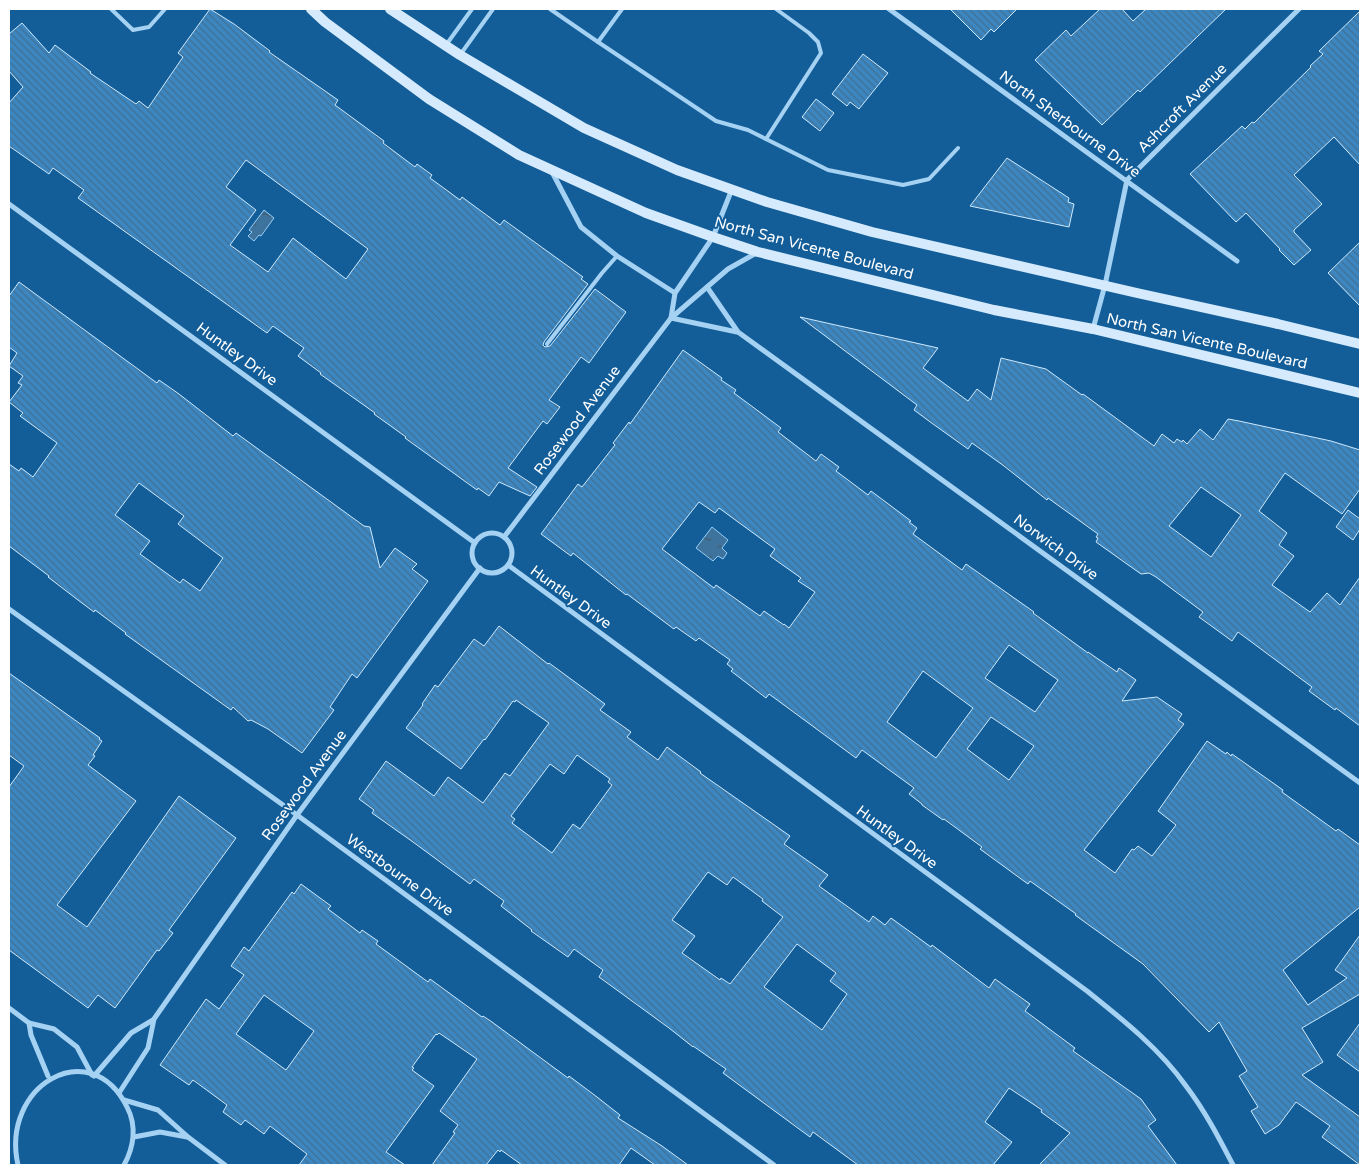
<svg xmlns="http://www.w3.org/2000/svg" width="1369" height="1174" font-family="'Varela Round',sans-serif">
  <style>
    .water { fill: url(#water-ripples); stroke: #97cff6 }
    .building { fill: url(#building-back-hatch); stroke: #cde9fd; fill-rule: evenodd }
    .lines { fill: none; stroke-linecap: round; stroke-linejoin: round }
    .lane { stroke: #a5d2f3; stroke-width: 4 }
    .street { stroke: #a5d2f3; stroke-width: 5 }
    .secondary { stroke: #d5ebfd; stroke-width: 10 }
    .labels { text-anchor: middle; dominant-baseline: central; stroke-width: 4; stroke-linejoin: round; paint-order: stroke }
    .street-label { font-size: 15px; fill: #fff; stroke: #135e99 }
  </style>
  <defs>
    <pattern id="water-ripples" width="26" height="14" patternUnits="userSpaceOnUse" patternTransform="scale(1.25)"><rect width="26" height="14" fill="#3d739d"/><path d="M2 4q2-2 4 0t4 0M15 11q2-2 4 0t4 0" fill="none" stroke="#465c6c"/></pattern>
    <pattern id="building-back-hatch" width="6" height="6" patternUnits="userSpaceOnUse" patternTransform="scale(1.25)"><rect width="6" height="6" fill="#3c87c1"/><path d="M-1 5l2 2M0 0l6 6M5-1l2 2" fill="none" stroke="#426f92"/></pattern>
  </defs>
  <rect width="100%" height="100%" fill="#135e99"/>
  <g class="water">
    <polygon points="264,210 274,218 261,236 259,235 254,241 248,236 252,232 249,230"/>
    <polygon points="712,527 728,540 722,548 727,553 723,559 718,556 713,561 696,548"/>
  </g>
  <g class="building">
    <path d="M210 9 234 24 270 51 269 52 338 100 335 105 384 141 383 143 415 167 417 164 432 175 430 178 460 200 462 197 500 225 504 220 583 277 581 279 588 284 544 342 543 345 545 347 550 346 595 289 626 312 589 363 581 357 549 400 560 407 547 424 543 421 508 468 537 487 530 496 499 482 489 496 478 488 477 490 405 438 406 437 374 414 375 413 320 374 321 373 298 356 304 348 273 326 267 333 78 198 84 190 53 168 49 174 9 146V103L23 87 9 71V34L22 23 49 53 55 45 91 72 90 73 136 104 139 101 148 108 183 57 178 53ZM246 160 368 249 346 279 293 238 268 272 230 245 256 210 226 187Z"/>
    <polygon points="950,9 1017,9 994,32 991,29 981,40"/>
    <polygon points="1100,9 1122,9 1133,21 1146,9 1226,9 1140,92 1138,90 1102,125 1035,60 1066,30 1071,36"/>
    <polygon points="1360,11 1360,165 1334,137 1294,175 1322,204 1294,230 1294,232 1311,250 1294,265 1279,250 1280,249 1246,213 1236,222 1190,174 1242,126 1245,129 1252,122 1254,123 1311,67 1310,66 1323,54 1319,51"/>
    <polygon points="863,54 888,73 859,109 850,102 847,106 832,94"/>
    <polygon points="816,99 834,113 820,131 802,117"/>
    <polygon points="1007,158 1069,198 1068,202 1074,204 1069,227 970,206"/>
    <polygon points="1360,242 1360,306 1328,273"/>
    <path d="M19 282 157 383 159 380 179 394 233 436 236 433 364 526 370 527 380 568 395 548 417 564 412 569 428 581 357 678 352 674 330 707 334 710 302 753 268 729 251 720 248 721 233 707 231 710 125 634 126 633 95 610 94 612 78 600 48 577 49 576 9 546V464L19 471 21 468 33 477 57 443 20 416 23 413 9 402 22 385 18 383 23 376 9 366 17 353 9 347V296ZM139 483 184 516 178 524 223 558 200 591 183 579 180 583 140 554 150 541 115 515Z"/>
    <path d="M800 317 938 348 923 368 968 401 977 389 991 400 1001 358 1046 369 1082 395 1083 394 1154 446 1162 434 1174 443 1177 439 1182 442 1183 440 1187 444 1200 429 1213 440 1228 419 1239 421 1331 441 1360 450V489L1342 514 1285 473 1259 511 1287 533 1279 545 1294 556 1272 585 1310 612 1327 593 1340 605 1360 577V726L1336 708 1335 710 1309 691 1312 687 1238 632 1232 641 1199 617 1203 612 1156 577 1149 573 1141 574 1096 542 1098 538 1096 537 1098 534 1048 498 1047 500 1004 466 972 443 968 449 933 424 914 410 917 405ZM1201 487 1241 515 1211 557 1169 526Z"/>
    <path d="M683 350 722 378 721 380 736 390 734 393 781 428 778 432 816 461 821 454 839 467 836 471 868 495 871 491 911 521 909 522 917 528 913 534 962 570 966 564 1034 612 1033 613 1088 653V652L1117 672 1119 668 1136 680 1122 701 1157 697 1182 714 1178 720 1184 724 1084 850 1115 873 1132 849 1134 850 1138 846 1152 856 1176 825 1158 811 1207 741 1226 754 1227 752 1231 756 1232 754 1283 790 1282 792 1336 831 1338 829 1360 845V907L1283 970 1308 1005 1347 978 1335 970 1360 935V994L1302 1028 1323 1062 1302 1075 1360 1117V1165L1322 1137 1330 1126 1296 1102 1279 1125 1265 1134 1251 1111 1258 1107 1239 1076 1247 1071 1219 1022 1209 1032 1143 964 1075 915 1076 914 1030 881 1028 884 980 849 982 847 944 819 943 820 922 805V804L909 794 914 788 862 750 856 758 769 694 766 698 731 671 733 669 727 664 730 660 699 638 696 641 676 627 674 629 627 594 626 595 573 553 571 556 541 534 578 484 582 487 615 445 613 443 629 422 630 424ZM699 502 715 513 719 508 775 549 770 556 801 578 798 581 815 592 789 628 784 624V625L764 611 760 616 716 585 714 588 662 549ZM1009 645 1058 680 1035 712 985 678ZM923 671 973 708 936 758 887 722ZM991 717 1034 746 1009 780 967 749Z"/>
    <polygon points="1348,510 1360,519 1360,529 1353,540 1336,527"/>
    <path d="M499 626 548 664 549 663 605 704 600 710 631 732 627 737 658 760 667 747 701 772 700 773 790 836 784 844 828 875 819 886 869 922 873 916 885 925 891 918 931 947 932 945 989 988 995 979 1030 1004 1025 1011 1075 1048 1073 1051 1141 1099 1156 1120 1148 1126 1177 1165H1039L1070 1133 1041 1112 1042 1110 1009 1088 985 1122 1012 1142 993 1165H858L813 1132 810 1137 723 1073 726 1069 693 1046V1047L669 1028 599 977 603 970 574 949 568 957 531 931 532 930 501 906 504 901 474 879 470 884 413 842 372 813 374 810 359 799 386 761 434 796 448 777 483 803 505 773 510 776 549 723 516 700 515 702 513 701 485 740 484 739 461 769 406 728 423 705 422 704 435 685 438 687 474 639 484 646ZM577 755 610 779 608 782 612 785 580 829 573 824 552 853 512 823 515 819 511 816 550 764 564 774ZM708 872 727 885 733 877 763 899 762 901 783 917 730 984 721 978 720 980 682 953 695 936 672 920ZM797 944 836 973 830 981 847 994 822 1030 764 987Z"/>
    <polygon points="9,673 100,738 99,739 102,741 93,755 95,756 88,765 136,801 57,905 87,927 179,796 236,838 169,930 173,933 159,951 157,950 115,1008 98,995 88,1008 9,950 9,787 24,766 9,755"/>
    <path d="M301 884 331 906 328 909 360 933 362 930 378 941 376 944 428 982 430 979 482 1017 483 1016 492 1022 568 1078 569 1076 597 1097 620 1115 618 1118 662 1146 688 1165H655L631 1148 619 1165H522L501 1150 500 1152 498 1150 486 1165H432L455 1133 453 1132 458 1125 440 1111 477 1059 439 1033 437 1035 436 1034 412 1067 414 1068 412 1070 434 1086 386 1152 405 1165H299L307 1154 270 1126 264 1134 245 1120 241 1125 223 1112 227 1105 193 1080 189 1085 160 1065 206 999 219 1009 244 975 231 966 244 947 249 951 292 892 294 894ZM264 995 314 1031 286 1070 236 1034Z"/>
    <polygon points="1360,1023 1360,1072 1337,1055"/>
  </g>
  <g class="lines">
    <g class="lane">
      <polyline points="111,9 133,30 149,27 165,9"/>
      <polyline points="550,9 598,42 622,9"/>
      <polyline points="598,42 716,121 748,130 828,170 903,185 929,179 958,148"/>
      <polyline points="446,45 472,9"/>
      <polyline points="460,55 493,9"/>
      <polyline points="766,139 821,53 818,42 809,33 776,9"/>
      <polyline points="547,344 602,273 617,256"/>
    </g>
    <g class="street">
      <polyline points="889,9 1237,261"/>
      <polyline points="552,172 581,227 617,256 675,293"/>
      <polyline points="9,204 475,543"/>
      <polyline points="707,287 738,332 1360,783"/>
      <polyline points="671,318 675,293 713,237 732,189"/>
      <polyline points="671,318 737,332"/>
      <polyline points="1093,329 1105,285 1127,180 1299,9"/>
      <circle cx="492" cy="553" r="20"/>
      <polyline points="504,537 671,318 728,269 758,252"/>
      <path d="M508 565 1087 991C1122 1019 1160 1049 1186 1086 1205 1111 1219 1138 1233 1165"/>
      <polyline points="9,609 297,815 774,1165"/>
      <polyline points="9,1008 29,1023 54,1029 77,1047 92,1075"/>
      <polyline points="29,1023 31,1035 48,1076"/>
      <polyline points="94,1076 131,1033 153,1020"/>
      <polyline points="119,1093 148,1048 154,1019 297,815 480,568"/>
      <polyline points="124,1100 158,1110 188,1137 225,1165"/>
      <polyline points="134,1137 160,1132 187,1137"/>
      <path d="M18 1165C0 1086 90 1033 127 1107 137 1126 134 1147 124 1165"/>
    </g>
    <g class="secondary">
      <polyline points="311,9 325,22 429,99 519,155 646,213 713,237 758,252 994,310 1093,329 1360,393"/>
      <polyline points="390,9 460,55 584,128 677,170 767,202 872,232 1137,293 1278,324 1360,344"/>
    </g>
  </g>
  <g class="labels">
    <g class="street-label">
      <text transform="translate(1182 108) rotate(-45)">Ashcroft Avenue</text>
      <text transform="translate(1070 124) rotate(36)">North Sherbourne Drive</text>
      <text transform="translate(814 248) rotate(15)">North San Vicente Boulevard</text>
      <text transform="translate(1207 341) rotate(13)">North San Vicente Boulevard</text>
      <text transform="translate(237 354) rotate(36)">Huntley Drive</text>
      <text transform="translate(577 420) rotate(-53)">Rosewood Avenue</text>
      <text transform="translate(1056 547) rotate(36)">Norwich Drive</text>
      <text transform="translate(571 597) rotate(36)">Huntley Drive</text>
      <text transform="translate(304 785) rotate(-54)">Rosewood Avenue</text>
      <text transform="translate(897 837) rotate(36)">Huntley Drive</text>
      <text transform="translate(400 875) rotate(36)">Westbourne Drive</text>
    </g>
  </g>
  <rect width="1369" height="1174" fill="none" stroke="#ffffff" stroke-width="20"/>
</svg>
